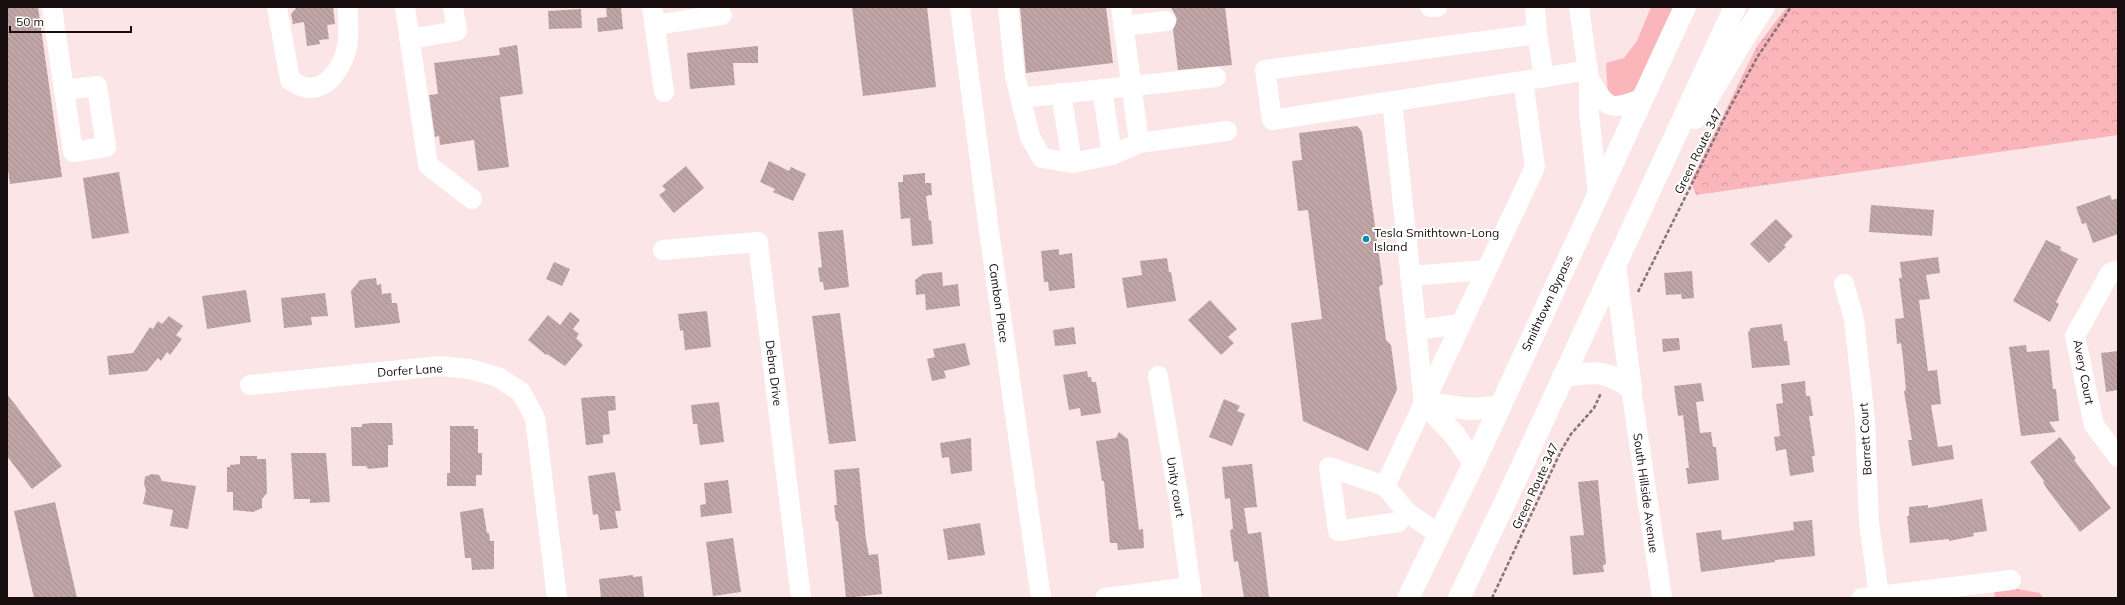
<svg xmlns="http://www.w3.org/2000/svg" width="2125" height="605" font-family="Mulish,sans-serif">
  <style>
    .green { fill: #fbb6bc }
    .forest { fill: url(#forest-crowns) }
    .building { fill: url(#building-back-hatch) }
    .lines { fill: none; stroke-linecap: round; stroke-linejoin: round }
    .path { stroke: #857576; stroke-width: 2.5; stroke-dasharray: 4 2; stroke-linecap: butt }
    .minor { stroke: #fff; stroke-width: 20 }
    .highway { stroke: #fff; stroke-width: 22 }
    .poi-dot { fill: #0f8bad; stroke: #fff; stroke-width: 1.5 }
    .labels { text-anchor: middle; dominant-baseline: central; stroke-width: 4; stroke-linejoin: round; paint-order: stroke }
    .street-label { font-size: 12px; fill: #180e0f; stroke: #fff }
    .poi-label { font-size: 12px; fill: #180e0f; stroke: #fff; text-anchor: start }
  </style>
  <defs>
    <pattern id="forest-crowns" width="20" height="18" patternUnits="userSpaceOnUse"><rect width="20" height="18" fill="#fbb6bc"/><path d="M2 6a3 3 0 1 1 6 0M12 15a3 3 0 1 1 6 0" fill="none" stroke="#d69ba0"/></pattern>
    <pattern id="building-back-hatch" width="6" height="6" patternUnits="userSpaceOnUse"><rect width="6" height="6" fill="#c0a5a7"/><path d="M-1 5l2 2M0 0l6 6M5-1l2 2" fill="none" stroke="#a48d8f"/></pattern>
  </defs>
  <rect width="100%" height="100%" fill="#fce5e6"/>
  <polygon class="green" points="1651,7 1676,7 1635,99 1608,97 1606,63 1624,58 1637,41"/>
  <g class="forest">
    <polygon points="1787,7 2118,7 2118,135 1696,195 1691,181 1757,46"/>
    <polygon points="2018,589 2040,593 2043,598 1995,598 1994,591"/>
  </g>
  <g class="building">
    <polygon points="7,7 38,7 62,177 10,184 7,163"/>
    <polygon points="297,7 333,7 335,24 327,25 329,39 319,40 320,44 307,46 304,22 293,24 291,14"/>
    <polygon points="606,7 621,7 623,29 598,32 597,18 607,17"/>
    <polygon points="852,7 927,7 936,87 863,96"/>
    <polygon points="1020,7 1106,7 1113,63 1026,73"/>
    <polygon points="1171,7 1225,7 1232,65 1178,70 1173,30 1177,19"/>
    <polygon points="581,9 582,28 549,29 548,11"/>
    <polygon points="517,45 523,94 500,97 509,167 478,171 474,140 440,145 439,136 435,137 429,95 438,94 434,63 500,55 499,48"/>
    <polygon points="758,46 758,63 733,63 735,85 690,89 687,53"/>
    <polygon points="1357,126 1362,132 1383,284 1379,287 1386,340 1391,345 1397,390 1368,451 1303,421 1291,323 1322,319 1308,210 1298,211 1292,161 1302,160 1299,133"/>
    <polygon points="769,161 789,171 791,167 806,174 793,201 773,192 775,189 760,182"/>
    <polygon points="686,166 704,188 674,213 659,195 666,190 662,186"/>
    <polygon points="119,172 129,233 92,239 83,178"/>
    <polygon points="925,173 925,183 931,183 932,195 926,196 929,221 931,220 933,244 912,246 910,218 901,219 898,182 903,182 903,175"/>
    <polygon points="2110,195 2112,200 2118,198 2118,234 2093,243 2086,223 2082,224 2076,207"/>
    <polygon points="1871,205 1934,210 1932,236 1869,232"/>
    <polygon points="1776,219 1793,236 1784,245 1786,247 1769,263 1750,244"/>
    <polygon points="843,230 849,287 824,290 823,282 820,282 818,268 822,267 818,232"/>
    <polygon points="2046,240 2061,247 2060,250 2078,259 2056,302 2059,304 2050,322 2013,301"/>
    <polygon points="1059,249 1059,255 1072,253 1075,288 1049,291 1048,282 1044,282 1041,251"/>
    <polygon points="1938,257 1940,273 1926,275 1930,299 1919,300 1928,371 1937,370 1941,404 1931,405 1938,447 1952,445 1954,459 1912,466 1908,440 1912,440 1904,391 1906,390 1903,358 1901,343 1897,344 1895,319 1904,318 1899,278 1902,278 1900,262"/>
    <polygon points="1167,258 1169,272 1171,272 1176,301 1127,308 1122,278 1142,275 1140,261"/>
    <polygon points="554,262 570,269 562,286 546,279"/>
    <polygon points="1692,271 1694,298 1682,299 1681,294 1666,295 1664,273"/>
    <polygon points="942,272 943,286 958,284 960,306 926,310 925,294 916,295 915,280 923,274"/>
    <polygon points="376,278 377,285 381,284 382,294 391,293 392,303 397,303 400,323 355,328 351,291 360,280"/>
    <polygon points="246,290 251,322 207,329 202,296"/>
    <polygon points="325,293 328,316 311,317 312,325 284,328 281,298"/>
    <polygon points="1210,300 1237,329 1228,337 1234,343 1221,355 1188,320"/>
    <polygon points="707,311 711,347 685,350 683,330 680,331 678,314"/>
    <polygon points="570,312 580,320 573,329 579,334 576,338 583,345 565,366 547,354 546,355 528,340 548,315 560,325"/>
    <polygon points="840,313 856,441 829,444 812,316"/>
    <polygon points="169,316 183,326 176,335 182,339 170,355 167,352 161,361 158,358 147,371 109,375 107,356 133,353 150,327 153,329 158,321 162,324"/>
    <polygon points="1782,324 1784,341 1787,341 1790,365 1752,368 1748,333 1751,328"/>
    <polygon points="1074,327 1076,344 1055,346 1053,330"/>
    <polygon points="1679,338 1680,350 1663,352 1662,339"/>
    <polygon points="965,343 970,365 944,371 946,378 932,381 927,359 935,357 933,349"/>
    <polygon points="2026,345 2027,352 2049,350 2053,389 2056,389 2059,421 2049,422 2056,432 2021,436 2009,347"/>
    <polygon points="2118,351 2118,390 2106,392 2101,353"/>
    <polygon points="1087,371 1088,377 1091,377 1092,382 1096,382 1101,413 1081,416 1080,408 1069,410 1063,375"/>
    <polygon points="1805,381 1806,396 1810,396 1813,416 1809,416 1815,456 1812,456 1814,472 1790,476 1786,449 1776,451 1774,437 1780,436 1776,404 1783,403 1781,384"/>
    <polygon points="1701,383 1704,401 1696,402 1700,433 1711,432 1713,447 1716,447 1719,480 1688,484 1686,468 1689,468 1683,415 1678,416 1674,386"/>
    <polygon points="7,394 62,466 32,489 7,456"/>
    <polygon points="606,396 615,396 616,410 608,411 610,434 603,435 603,443 586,445 581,398"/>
    <polygon points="1224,399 1240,406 1237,411 1245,414 1232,446 1209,437"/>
    <polygon points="719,402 724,442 700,445 697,424 693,424 691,405"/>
    <polygon points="372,423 392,423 393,445 388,445 388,467 368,469 366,466 352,466 351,427 362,427 362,424"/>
    <polygon points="450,426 474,426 474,429 478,429 478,453 482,453 482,475 476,475 476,486 447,486 447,473 450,473"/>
    <polygon points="1119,432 1128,439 1139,530 1143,529 1144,548 1118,550 1117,543 1110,543 1104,481 1102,481 1096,441 1116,438"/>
    <polygon points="2060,437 2076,458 2074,460 2111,508 2080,532 2047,489 2043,482 2044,481 2030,462"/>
    <polygon points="971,438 972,471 951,474 949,457 942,458 940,443"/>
    <polygon points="291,453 326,453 330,502 310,503 310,499 294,499"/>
    <polygon points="240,456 257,456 257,459 266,459 267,493 262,499 262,508 253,512 233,510 233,492 227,492 227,467 230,467 230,465 240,464"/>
    <polygon points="1252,464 1257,507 1244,508 1248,534 1261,532 1269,598 1244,598 1238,561 1234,562 1230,530 1233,529 1230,498 1225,499 1222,467"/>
    <polygon points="859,468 866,540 869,555 878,554 882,594 846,598 838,521 836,521 834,505 837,505 834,470"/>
    <polygon points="615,472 621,511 615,511 618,528 600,530 598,514 593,515 588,476"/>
    <polygon points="152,474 159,475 162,481 196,486 188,529 170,526 173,510 143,504 146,490 144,484 145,477"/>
    <polygon points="728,480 732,513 701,517 700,505 706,504 704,483"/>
    <polygon points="1598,480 1606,564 1603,565 1604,572 1573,575 1570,536 1584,535 1578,482"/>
    <polygon points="1982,499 1987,531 1973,533 1974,536 1949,541 1949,539 1910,543 1907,516 1909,516 1909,507 1928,505 1928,508"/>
    <polygon points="55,502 77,598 34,598 14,511"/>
    <polygon points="483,508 487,533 489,533 490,541 494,541 494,569 472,570 471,558 465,558 460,512"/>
    <polygon points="1812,520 1815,556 1775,560 1775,562 1701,572 1696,533 1721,530 1722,540 1794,530 1793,522"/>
    <polygon points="980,523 985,555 948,560 943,529"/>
    <polygon points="733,538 741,592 713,596 706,542"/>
    <polygon points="633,575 633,577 642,576 644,597 601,598 599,579"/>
  </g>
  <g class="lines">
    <g class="path">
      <polyline points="1638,292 1730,107 1758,56 1791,7"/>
      <polyline points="1492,598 1561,451 1571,434 1594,408 1601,393"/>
    </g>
    <g class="minor">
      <polyline points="52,7 73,152 106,147 97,86 64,90"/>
      <path d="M277 7 290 80C294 82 299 86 304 87 327 93 343 66 347 47 350 35 347 20 348 7"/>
      <polyline points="405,7 428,165 472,199"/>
      <polyline points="652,7 664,92"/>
      <polyline points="960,7 989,231 1041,598"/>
      <polyline points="1008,7 1015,76 1030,137 1042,158 1072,163 1112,155 1139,143 1227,131"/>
      <polyline points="1121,7 1139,143"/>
      <polyline points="1430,7 1437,7"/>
      <polyline points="1535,7 1537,34"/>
      <polyline points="1579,7 1589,79 1589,114 1598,194"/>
      <polyline points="654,25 722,15"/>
      <polyline points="1123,26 1166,21"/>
      <polyline points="409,39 457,31 453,7"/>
      <path d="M1589 79C1606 109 1611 112 1643 98"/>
      <polyline points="1523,81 1272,120 1265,70 1537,34 1544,77"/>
      <polyline points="1102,89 1112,155"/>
      <polyline points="1061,93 1072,163"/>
      <polyline points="1021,98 1216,77"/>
      <polyline points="1392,101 1424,403"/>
      <polyline points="663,250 758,242 801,598"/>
      <polyline points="2118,270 2110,273 2075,336 2094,425 2118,457"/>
      <polyline points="1410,276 1486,270"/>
      <polyline points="1844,284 1854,319 1865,420 1869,523 1879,596"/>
      <polyline points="1416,330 1461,324"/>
      <polyline points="1158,376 1179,501 1192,598"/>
      <polyline points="250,385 440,366 470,369 498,377 521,392 535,418 557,598"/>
      <polyline points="1631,388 1662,598"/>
      <polyline points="1385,486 1329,467 1338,531 1398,522 1407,512"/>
      <polyline points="1439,535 1407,512 1385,486 1535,167 1523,81 1588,70"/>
      <polyline points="1105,598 1191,587"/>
      <polyline points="1862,598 2011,580"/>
    </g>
    <g class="highway">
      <path d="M1695 118C1719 82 1739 43 1764 7"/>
      <polyline points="1615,265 1631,388"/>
      <path d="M1563 376C1593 372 1605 369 1631 388"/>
      <polyline points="1424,403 1454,434 1474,463"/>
      <polyline points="1424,403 1470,409 1499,407"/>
      <polyline points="1408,598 1474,463 1685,7"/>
      <polyline points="1459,598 1509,494 1735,7"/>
    </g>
  </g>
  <circle class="poi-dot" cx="1366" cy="239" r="4"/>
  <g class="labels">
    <g class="street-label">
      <text transform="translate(1698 151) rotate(-64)">Green Route 347</text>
      <text transform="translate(999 303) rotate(82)">Cambon Place</text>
      <text transform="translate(1547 303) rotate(-65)">Smithtown Bypass</text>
      <text transform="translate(410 370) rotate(-4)">Dorfer Lane</text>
      <text transform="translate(2084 372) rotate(79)">Avery Court</text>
      <text transform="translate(774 373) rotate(83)">Debra Drive</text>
      <text transform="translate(1865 439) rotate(-93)">Barrett Court</text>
      <text transform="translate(1535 486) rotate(-65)">Green Route 347</text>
      <text transform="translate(1176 487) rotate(81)">Unity court</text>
      <text transform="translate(1646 493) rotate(82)">South Hillside Avenue</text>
    </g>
    <g class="poi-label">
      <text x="1374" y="232">Tesla Smithtown-Long<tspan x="1374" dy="14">Island</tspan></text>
    </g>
  </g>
  <rect width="2125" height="605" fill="none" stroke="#180e0f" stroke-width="16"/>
  <path d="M10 26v6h121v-6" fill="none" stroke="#180e0f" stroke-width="2"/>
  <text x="16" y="26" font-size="12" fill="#180e0f" stroke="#ffffff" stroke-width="3" paint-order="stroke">50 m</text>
</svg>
